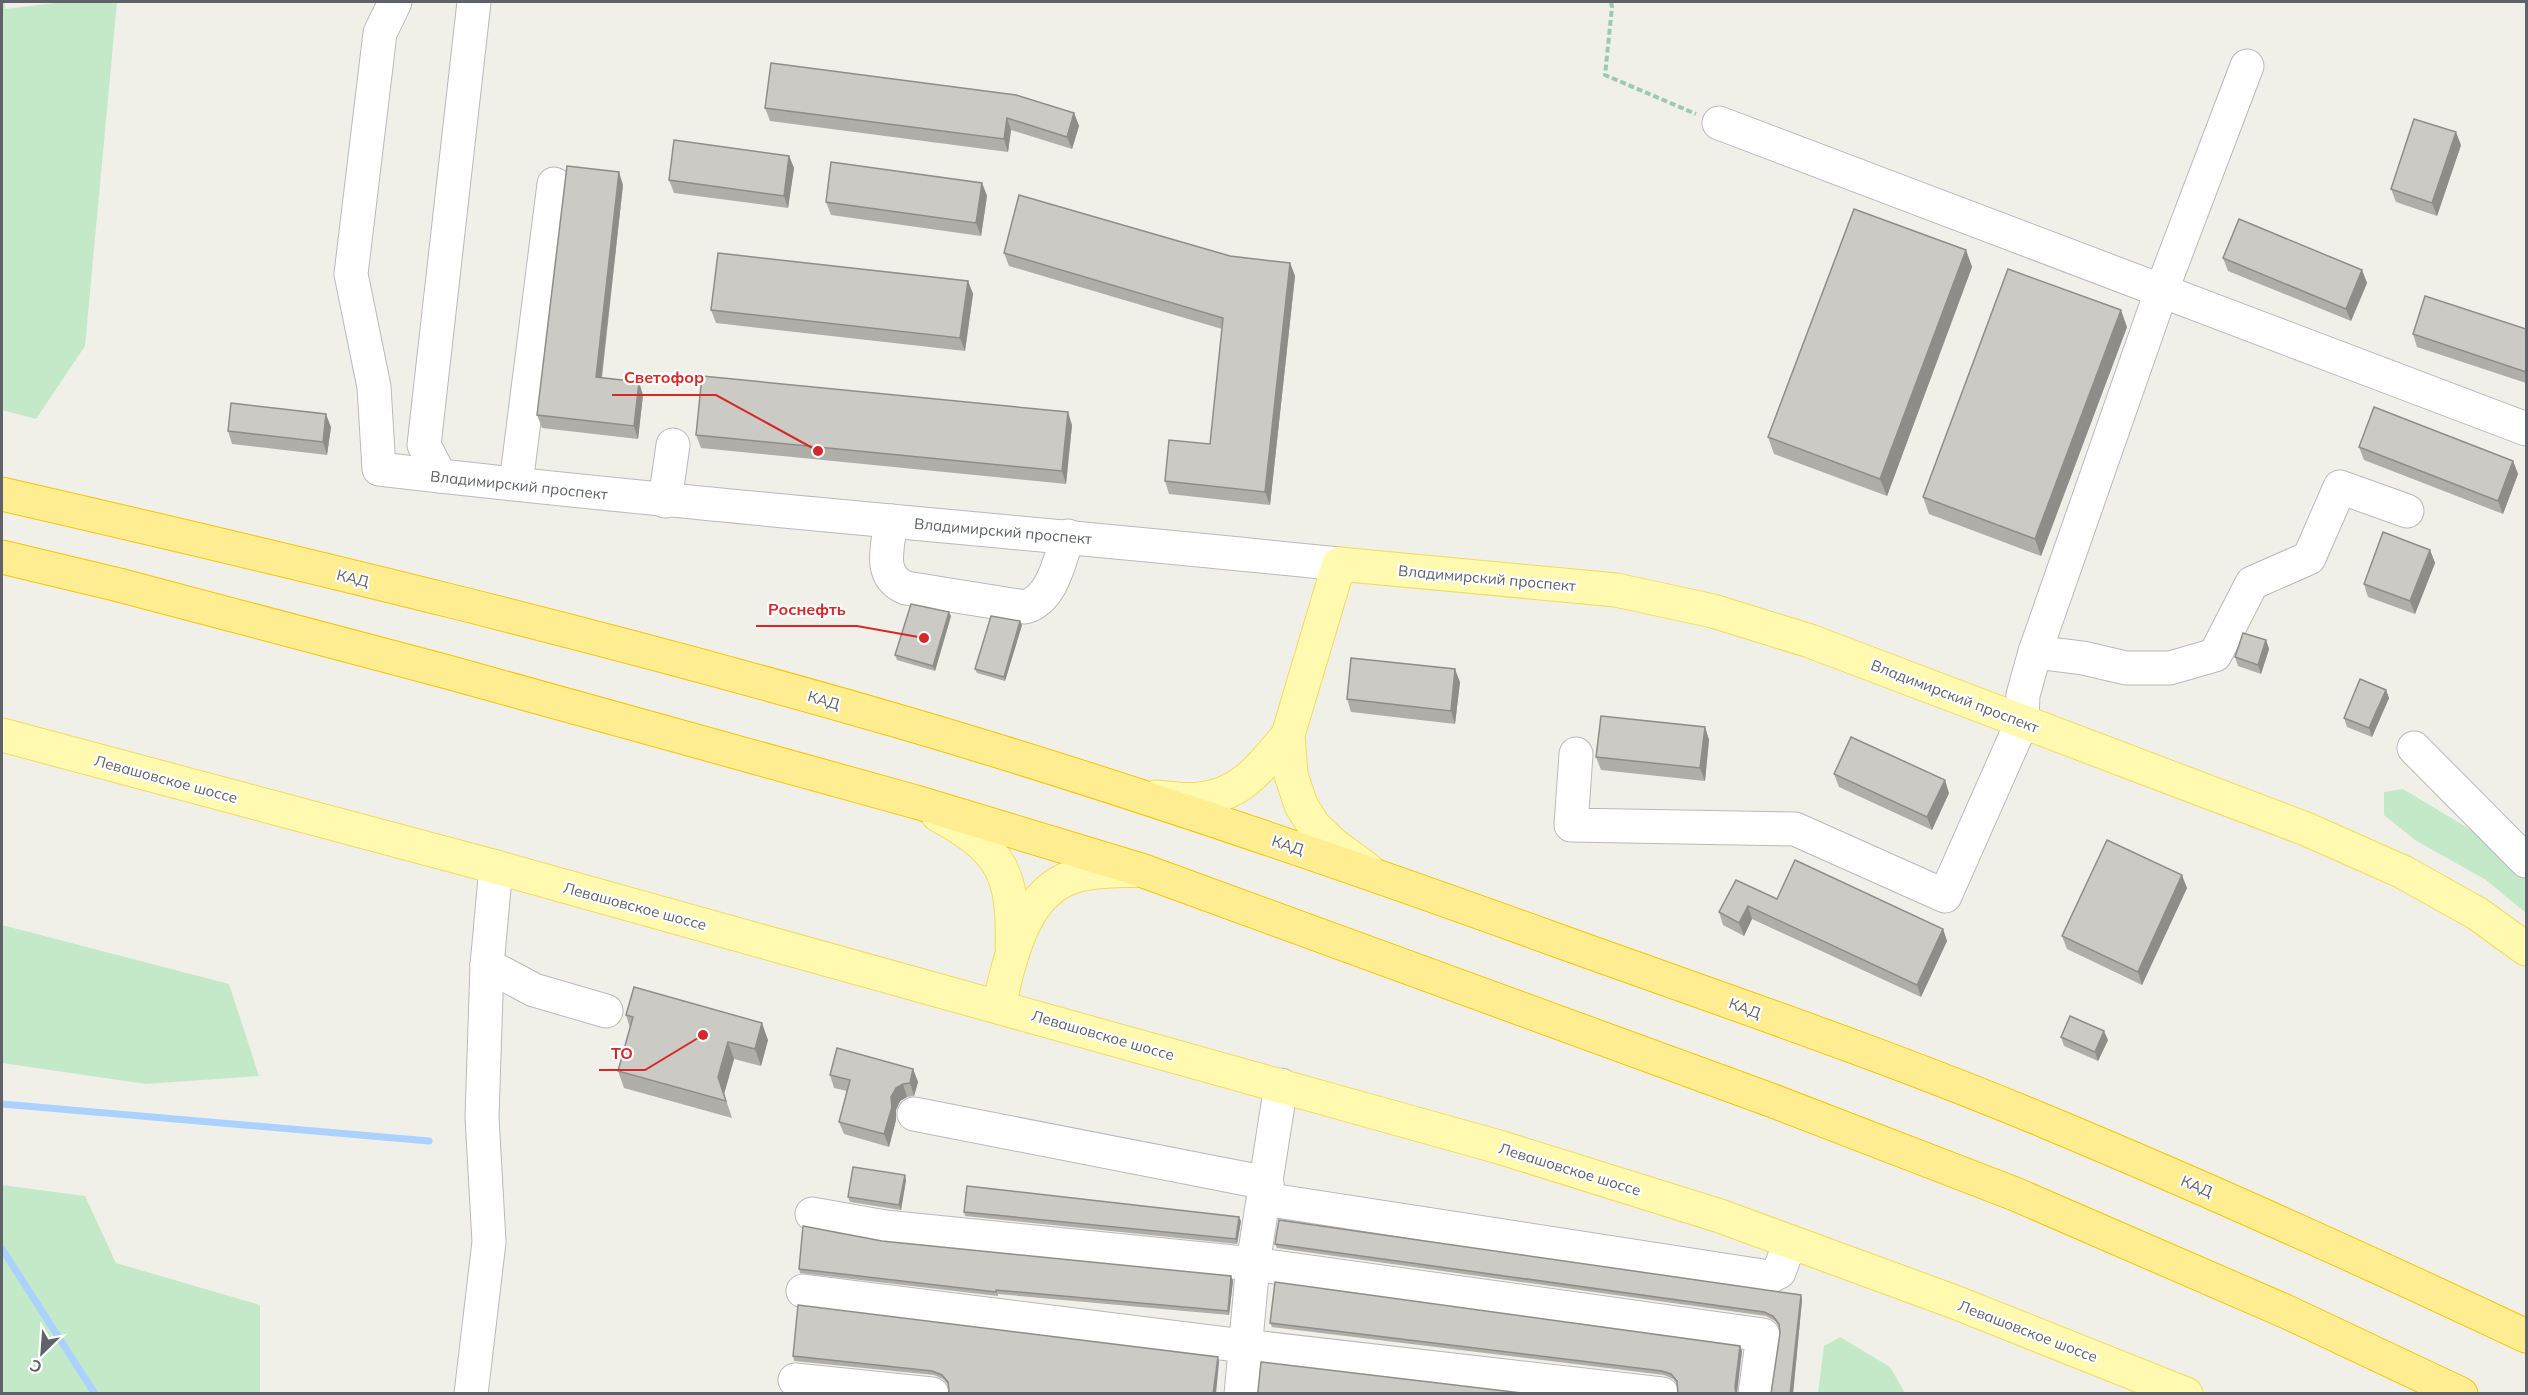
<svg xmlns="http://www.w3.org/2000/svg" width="2528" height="1395" font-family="Mulish,sans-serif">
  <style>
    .green { fill: #c4e9c8 }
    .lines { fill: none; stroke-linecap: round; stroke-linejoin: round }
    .stream { stroke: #aad1ff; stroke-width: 7 }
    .minor-casing { stroke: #b8b9be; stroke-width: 35 }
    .major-casing { stroke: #f5da5c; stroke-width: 35 }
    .highway-casing { stroke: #f9c400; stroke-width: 35 }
    .path { stroke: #9dcaae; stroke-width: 4; stroke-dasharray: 6 3; stroke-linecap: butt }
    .minor { stroke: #fff; stroke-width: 33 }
    .major { stroke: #fffaaf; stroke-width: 33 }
    .highway { stroke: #ffee91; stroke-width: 33 }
    .wall { fill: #afaea9 }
    .shaded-wall { fill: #8f8d89 }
    .building { fill: #cccac4; stroke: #8f8d89; stroke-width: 1.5 }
    .labels { text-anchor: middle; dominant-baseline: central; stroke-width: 4.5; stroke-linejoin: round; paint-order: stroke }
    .street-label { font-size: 15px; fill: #5f6268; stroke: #fff }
    .leader { fill: none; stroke: #d62828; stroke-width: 2 }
    .callout-dot { fill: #d62828; stroke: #fff; stroke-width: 2 }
    .callout-label { font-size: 16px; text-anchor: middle; font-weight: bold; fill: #d62828; stroke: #fff; stroke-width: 4.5; stroke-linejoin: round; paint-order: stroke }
  </style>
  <rect width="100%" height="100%" fill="#f1f0e8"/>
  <g class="green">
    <polygon points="2,2 5,2 5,9 63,2 117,2 85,346 36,419 2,410"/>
    <polygon points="2403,789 2503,849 2526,873 2526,913 2486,880 2415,840 2384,815 2384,792"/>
    <polygon points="2,925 229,984 259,1076 146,1084 2,1063"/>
    <polygon points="2,1185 85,1196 116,1263 260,1305 260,1393 2,1393"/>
    <polygon points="1840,1337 1890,1367 1905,1393 1818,1393 1824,1346"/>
  </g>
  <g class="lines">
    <g class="stream">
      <polyline points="2,1104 429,1141"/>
      <polyline points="2,1249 95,1394"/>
    </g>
    <g class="minor-casing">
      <g id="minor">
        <path d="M395 2 380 33 351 274 374 387 379 469C698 506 1019 531 1339 564"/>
        <polyline points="1719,123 2526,429"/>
        <polyline points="440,476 424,445 474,2"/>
        <polyline points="516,484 554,184"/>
        <polyline points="665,501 673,445"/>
        <path d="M891 521C888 547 877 576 906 588L1025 607C1053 599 1059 561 1068 536"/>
        <polyline points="2035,652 2083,658 2126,668 2170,668 2215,655 2252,583 2309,558 2340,487 2407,511"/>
        <polyline points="2414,748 2526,861"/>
        <polyline points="1576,754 1571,825 1795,829 1945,896 2022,722 2023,695 2035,652 2161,292 2247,66"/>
        <polyline points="487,965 534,990 606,1011"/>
        <polyline points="914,1114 1267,1183"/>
        <polyline points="1264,1199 1769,1277 1779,1272 1790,1242"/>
        <polyline points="812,1214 885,1227 1253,1264 1763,1335 1755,1394"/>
        <polyline points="803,1291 1244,1346 1662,1394"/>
        <polyline points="795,1380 932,1394"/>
        <polyline points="471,1394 489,1242 482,1117 487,965 496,867"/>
        <polyline points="1241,1394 1253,1264 1281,1085"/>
      </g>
    </g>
    <g class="major-casing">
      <g id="major">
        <polyline points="2,735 496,867 1499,1147 1720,1216 1952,1301 2186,1394"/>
        <path d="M1156 797C1170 798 1185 801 1199 799 1241 796 1263 765 1288 735"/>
        <path d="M938 815C1002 850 1014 873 1012 947"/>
        <polyline points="1367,869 1333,844 1314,826 1301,805 1291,775 1288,735 1339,564 1616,590 1713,611 1810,641 2306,829 2403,872 2478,914 2526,949"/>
        <path d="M999 1006C1010 959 1023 888 1079 875 1099 870 1120 871 1140 870"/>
      </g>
    </g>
    <g class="highway-casing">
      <g id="highway">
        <path d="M2 494C302 563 602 635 898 721 1121 786 1341 862 1559 941 1723 1000 1889 1056 2049 1123 2210 1190 2369 1262 2526 1336"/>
        <polyline points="2,557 119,585 444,671 916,802 1141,870 1768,1099 2015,1194 2287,1312 2461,1394"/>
      </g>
    </g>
    <polyline class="path" points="1611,2 1612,7 1605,75 1696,114"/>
    <use href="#minor" class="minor"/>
    <use href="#major" class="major"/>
    <use href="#highway" class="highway"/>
  </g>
  <g class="wall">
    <polygon points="765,108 1074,113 1079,126 1072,149 1011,130 1008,152 770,121"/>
    <polygon points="2461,145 2437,216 2396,202 2391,189"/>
    <polygon points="789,156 794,168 788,208 674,193 669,180"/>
    <polygon points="982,183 987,196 981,236 831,215 826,202"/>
    <polygon points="623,185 602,378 643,395 638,439 542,428 537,415"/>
    <polygon points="1966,250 1972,267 1887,496 1774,454 1768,437"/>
    <polygon points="1004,253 1230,256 1290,263 1295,276 1270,505 1169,494 1165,481 1210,444 1222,329 1009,266"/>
    <polygon points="2223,258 2362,270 2367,283 2351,321 2228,271"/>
    <polygon points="968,281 973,294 965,351 716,323 711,310"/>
    <polygon points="2127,327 2041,556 1929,514 1923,497"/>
    <polygon points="2526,329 2526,383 2417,347 2413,334"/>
    <polygon points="1072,425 1066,484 701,448 696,435"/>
    <polygon points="331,427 327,455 232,444 228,431"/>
    <polygon points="2359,447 2513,461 2518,474 2503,514 2364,460"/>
    <polygon points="2430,550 2435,563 2415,614 2368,597 2364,584"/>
    <polygon points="951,616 935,671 897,660 895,655"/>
    <polygon points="1022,625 1005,681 977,673 975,669"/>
    <polygon points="2266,640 2269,649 2261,674 2238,666 2235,657"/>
    <polygon points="1460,682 1455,724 1351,712 1347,699"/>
    <polygon points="2386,690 2389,698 2372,737 2347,727 2344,718"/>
    <polygon points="1705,727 1709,740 1705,781 1601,770 1596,757"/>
    <polygon points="1834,774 1949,793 1932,830 1839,787"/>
    <polygon points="2187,888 2142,985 2067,949 2062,936"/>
    <polygon points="1777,899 1943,929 1947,941 1921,997 1752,919 1744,936 1723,925 1719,912"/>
    <polygon points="626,1015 768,1040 761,1066 734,1059 724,1094 732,1118 624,1088 618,1071 630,1028"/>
    <polygon points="2061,1037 2108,1040 2098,1061 2064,1046"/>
    <polygon points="913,1069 918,1082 914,1096 907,1097 900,1101 896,1110 896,1120 889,1147 844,1134 839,1122 847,1091 834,1088 830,1075"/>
    <polygon points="906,1180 901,1210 850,1202 848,1197"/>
    <polygon points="964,1212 1241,1221 1237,1244 965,1216"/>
    <polygon points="882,1241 1231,1276 1233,1281 1229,1315 998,1294 998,1296 800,1273 799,1269"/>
    <polygon points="1275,1244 1801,1295 1802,1300 1793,1394 1771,1394 1780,1333 1779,1327 1775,1321 1766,1316 1277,1248"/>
    <polygon points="1270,1323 1742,1351 1736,1391 1679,1392 1678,1385 1673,1379 1664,1375 1272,1327"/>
    <polygon points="793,1356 1219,1362 949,1391 948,1385 943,1379 934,1375 794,1361"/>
  </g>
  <g class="shaded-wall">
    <polygon points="1074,113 1079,126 1072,149 1067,137"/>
    <polygon points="1007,118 1011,130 1008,152 1004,139"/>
    <polygon points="2456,132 2461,145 2437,216 2432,203"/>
    <polygon points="789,156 794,168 788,208 784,196"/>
    <polygon points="619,172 623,185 600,390 596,377"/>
    <polygon points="982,183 987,196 981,236 976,223"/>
    <polygon points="1966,250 1972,267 1887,496 1880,479"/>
    <polygon points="1290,263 1295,276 1270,505 1265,492"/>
    <polygon points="2362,270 2367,283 2351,321 2346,309"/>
    <polygon points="968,281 973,294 965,351 960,338"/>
    <polygon points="2121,310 2127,327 2041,556 2035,539"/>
    <polygon points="639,382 643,395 638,439 634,426"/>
    <polygon points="1068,412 1072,425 1066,484 1062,471"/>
    <polygon points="326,414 331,427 327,455 323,442"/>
    <polygon points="2513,461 2518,474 2503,514 2498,501"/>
    <polygon points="2430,550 2435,563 2415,614 2410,601"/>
    <polygon points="949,612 951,616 935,671 933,666"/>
    <polygon points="1020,621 1022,625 1005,681 1004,677"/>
    <polygon points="2266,640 2269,649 2261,674 2258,665"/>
    <polygon points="1455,669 1460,682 1455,724 1451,711"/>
    <polygon points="2386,690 2389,698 2372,737 2369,728"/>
    <polygon points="1705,727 1709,740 1705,781 1700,768"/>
    <polygon points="1945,780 1949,793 1932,830 1927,817"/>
    <polygon points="2182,875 2187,888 2142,985 2138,972"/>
    <polygon points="1748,906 1752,919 1744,936 1739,923"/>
    <polygon points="1943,929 1947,941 1921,997 1917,985"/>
    <polygon points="762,1023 768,1040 761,1066 755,1049"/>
    <polygon points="2104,1031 2108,1040 2098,1061 2095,1052"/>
    <polygon points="728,1042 734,1059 724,1094 732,1118 718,1077"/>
    <polygon points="913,1069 918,1082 914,1096 910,1083"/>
    <polygon points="903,1084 907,1097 900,1101 896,1110 896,1120 889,1147 884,1134 891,1097 896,1088"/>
    <polygon points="905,1175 906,1180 901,1210 899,1205"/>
    <polygon points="1239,1217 1241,1221 1237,1244 1236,1239"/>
    <polygon points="1231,1276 1233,1281 1229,1315 1228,1311"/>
    <polygon points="1801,1295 1802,1300 1793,1394 1790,1394"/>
    <polygon points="1740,1346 1742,1351 1737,1394 1736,1394 1735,1387"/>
    <polygon points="1218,1357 1219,1362 1216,1394 1213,1394"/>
  </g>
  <g class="building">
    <polygon points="771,63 1016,95 1074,113 1067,137 1007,118 1004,139 765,108"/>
    <polygon points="2414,119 2456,132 2432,203 2391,189"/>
    <polygon points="674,140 789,156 784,196 669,180"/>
    <polygon points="831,162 982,183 976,223 826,202"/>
    <polygon points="567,166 619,172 596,377 639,382 634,426 537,415"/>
    <polygon points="1019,195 1230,256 1290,263 1265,492 1165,481 1169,440 1210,444 1223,318 1004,253"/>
    <polygon points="1854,209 1966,250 1880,479 1768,437"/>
    <polygon points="2239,219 2362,270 2346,309 2223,258"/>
    <polygon points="718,253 968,281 960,338 711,310"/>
    <polygon points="2008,269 2121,310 2035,539 1923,497"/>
    <polygon points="2425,296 2526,329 2526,372 2413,334"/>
    <polygon points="702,376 1068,412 1062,471 696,435"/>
    <polygon points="231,403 326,414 323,442 228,431"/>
    <polygon points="2374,407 2513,461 2498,501 2359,447"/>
    <polygon points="2383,532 2430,550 2410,601 2364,584"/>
    <polygon points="911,604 949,612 933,666 895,655"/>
    <polygon points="991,616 1020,621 1004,677 975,669"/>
    <polygon points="2243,633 2266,640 2258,665 2235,657"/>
    <polygon points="1351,658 1455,669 1451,711 1347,699"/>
    <polygon points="2360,679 2386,690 2369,728 2344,718"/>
    <polygon points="1601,716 1705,727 1700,768 1596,757"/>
    <polygon points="1851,737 1945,780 1927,817 1834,774"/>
    <polygon points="2107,840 2182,875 2138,972 2062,936"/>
    <polygon points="1795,860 1943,929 1917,985 1748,906 1739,923 1719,912 1736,880 1777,899"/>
    <polygon points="634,987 762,1023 755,1049 728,1042 718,1077 726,1101 618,1071 633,1017 626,1015"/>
    <polygon points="2070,1016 2104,1031 2095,1052 2061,1037"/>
    <polygon points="837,1048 913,1069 910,1083 903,1084 896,1088 891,1097 892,1107 884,1134 839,1122 850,1080 830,1075"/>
    <polygon points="853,1167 905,1175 899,1205 848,1197"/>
    <polygon points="967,1186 1239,1217 1236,1239 964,1212"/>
    <polygon points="1279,1220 1801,1295 1790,1394 1771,1394 1780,1333 1779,1324 1773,1316 1764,1312 1275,1244"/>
    <polygon points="803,1226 882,1241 1231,1276 1228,1311 996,1290 996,1292 799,1269"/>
    <polygon points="1275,1282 1740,1346 1735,1387 1736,1394 1678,1394 1677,1381 1671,1374 1662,1371 1270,1323"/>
    <polygon points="798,1305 1218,1357 1213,1394 948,1394 949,1391 948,1382 942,1375 932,1371 793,1356"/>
    <polygon points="1261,1362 1531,1394 1257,1394 1258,1391"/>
  </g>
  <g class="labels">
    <g class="street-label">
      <text transform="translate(519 485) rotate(6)">Владимирский проспект</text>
      <text transform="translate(1003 531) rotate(5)">Владимирский проспект</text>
      <text transform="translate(353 578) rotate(14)">КАД</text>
      <text transform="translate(1487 578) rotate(5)">Владимирский проспект</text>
      <text transform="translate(1955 696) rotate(21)">Владимирский проспект</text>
      <text transform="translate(824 700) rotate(16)">КАД</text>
      <text transform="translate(166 779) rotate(15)">Левашовское шоссе</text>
      <text transform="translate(1288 845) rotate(18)">КАД</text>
      <text transform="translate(635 906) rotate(15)">Левашовское шоссе</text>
      <text transform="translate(1745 1008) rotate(20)">КАД</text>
      <text transform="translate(1103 1035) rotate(16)">Левашовское шоссе</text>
      <text transform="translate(1570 1169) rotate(17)">Левашовское шоссе</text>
      <text transform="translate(2197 1186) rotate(23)">КАД</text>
      <text transform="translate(2028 1331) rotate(21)">Левашовское шоссе</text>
    </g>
  </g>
  <path class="leader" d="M818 451L716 395H612M924 638L857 626H756M703 1035L645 1070H599"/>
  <g class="callout-dot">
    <circle cx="818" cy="451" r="6"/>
    <circle cx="924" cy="638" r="6"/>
    <circle cx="703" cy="1035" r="6"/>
  </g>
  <g class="callout-label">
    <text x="664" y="383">Светофор</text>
    <text x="807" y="615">Роснефть</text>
    <text x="622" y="1059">ТО</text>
  </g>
  <rect width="2528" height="1395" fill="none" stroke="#5f6268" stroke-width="6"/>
  <g transform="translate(42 1353) rotate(205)" stroke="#ffffff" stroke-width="4.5" paint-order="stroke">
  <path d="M0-4.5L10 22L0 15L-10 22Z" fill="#5f6268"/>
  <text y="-9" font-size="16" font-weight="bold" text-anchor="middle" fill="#5f6268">С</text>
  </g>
</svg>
